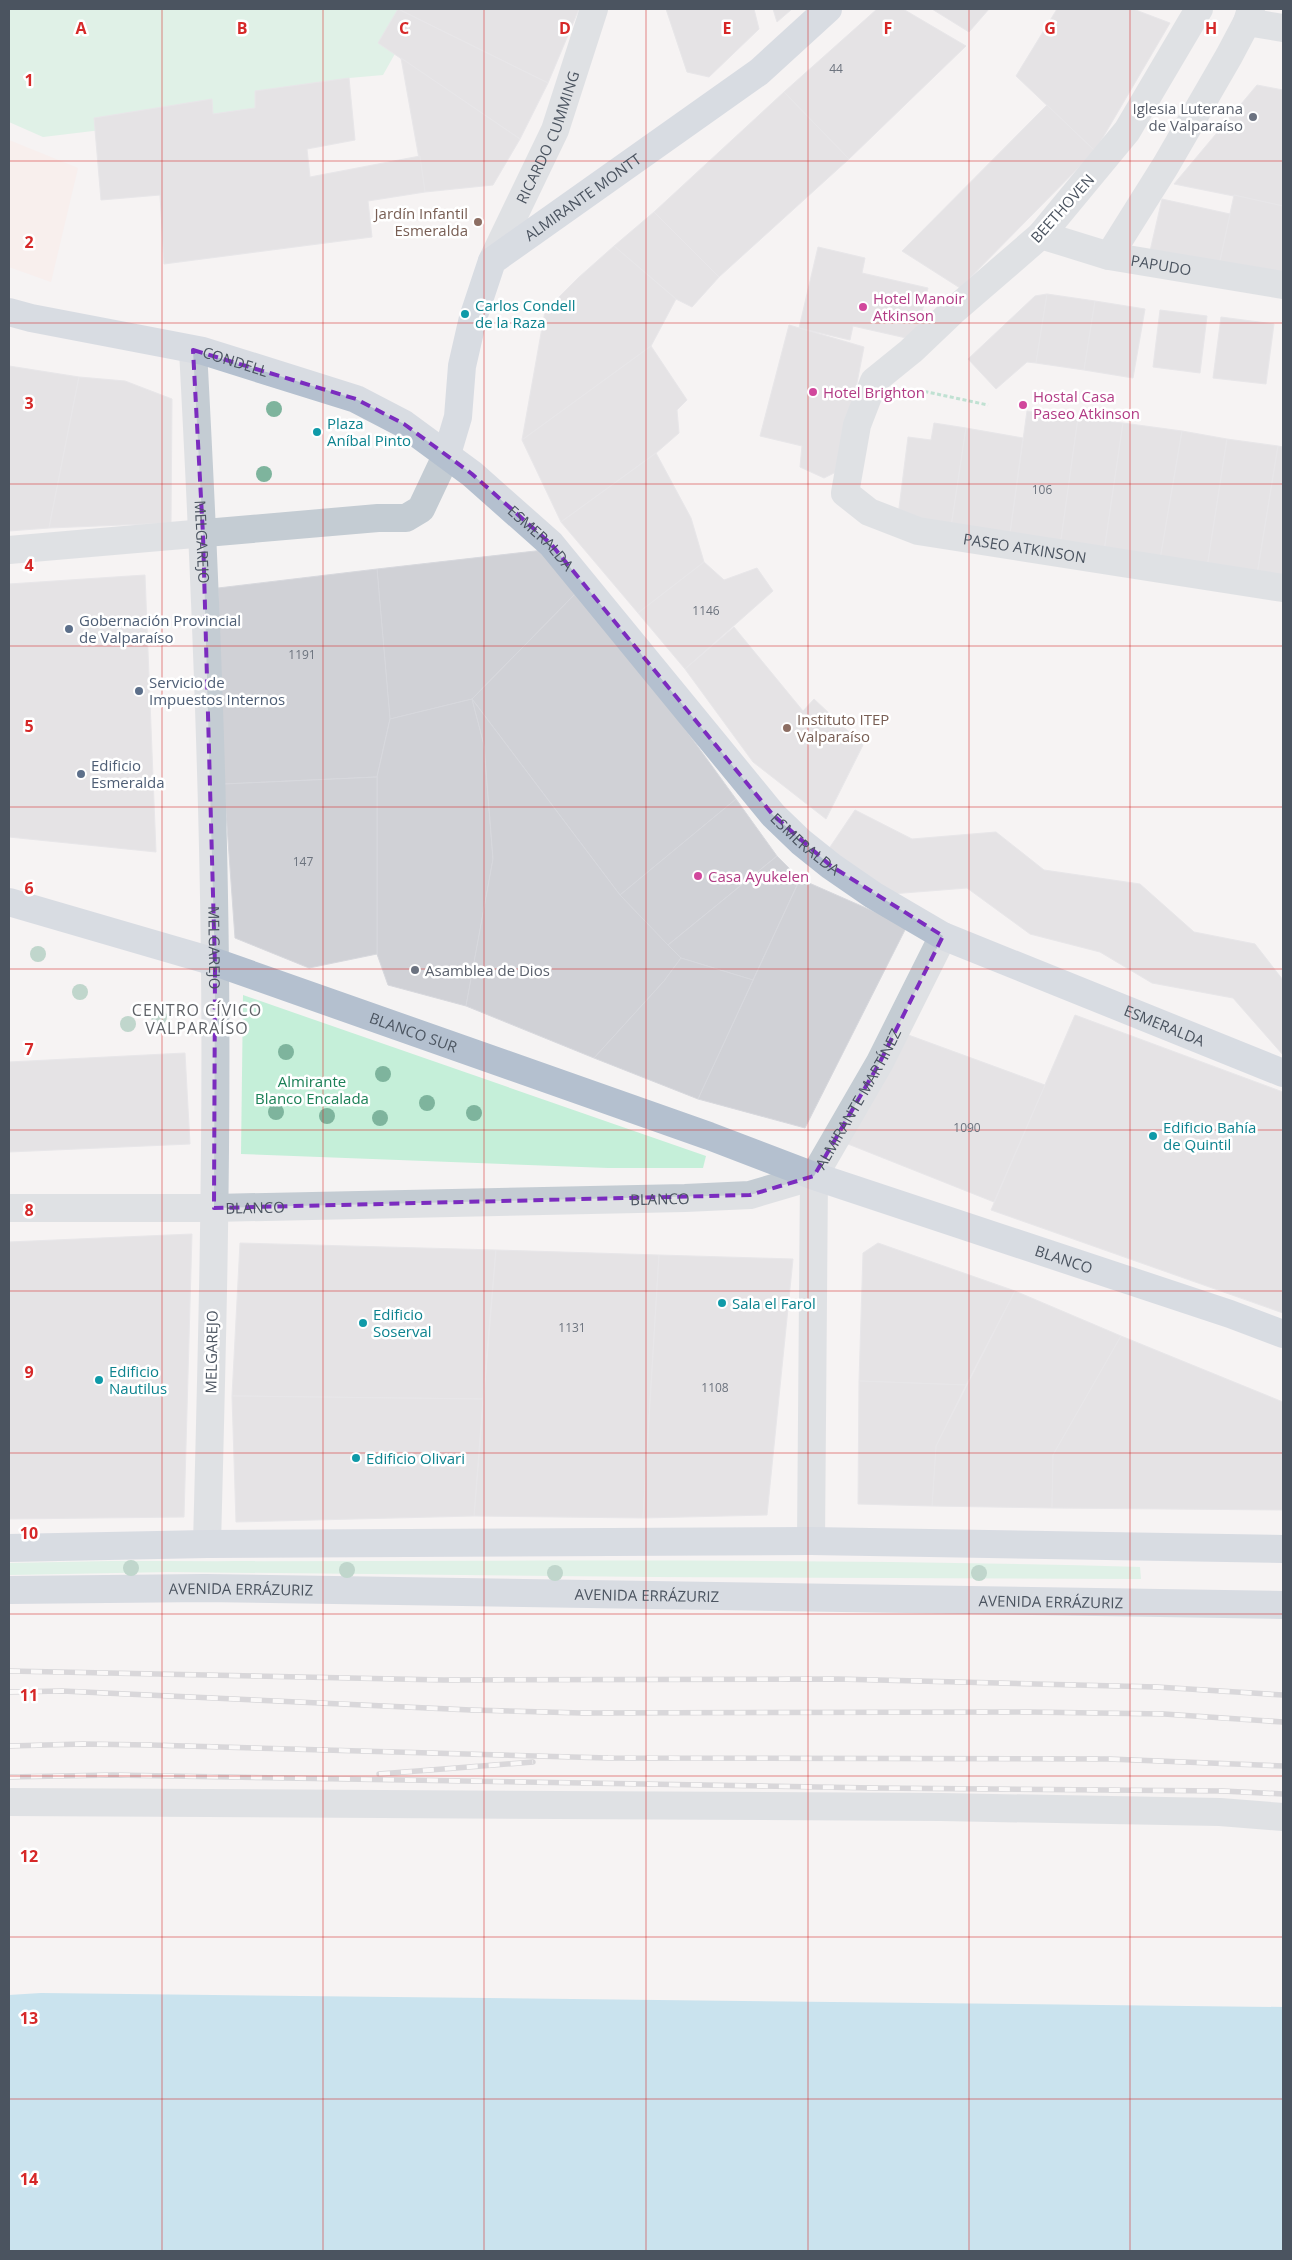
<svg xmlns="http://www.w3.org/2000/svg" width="1292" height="2260" font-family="'Open Sans',sans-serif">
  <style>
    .medical { fill: #fbeae7 }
    .green { fill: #c5efd9 }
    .water { fill: #94d0e9 }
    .building { fill: #d0d1d6; stroke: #d7d8dd }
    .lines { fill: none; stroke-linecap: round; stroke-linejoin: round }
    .path { stroke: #7eccac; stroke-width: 3; stroke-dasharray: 4 2.5; stroke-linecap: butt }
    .minor { stroke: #c4ccd3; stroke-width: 28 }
    .major { stroke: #b4c0cf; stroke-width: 28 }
    .rail-casing { stroke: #b5b7bc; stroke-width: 5.5 }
    .rail { stroke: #fff; stroke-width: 4; stroke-dasharray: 11; stroke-linecap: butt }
    .tree { fill: #7eb49d }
    .marked { fill: none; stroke: #7b2cbf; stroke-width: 4; stroke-dasharray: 10 6; stroke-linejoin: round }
    .grid { fill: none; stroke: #d62828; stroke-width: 1; stroke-opacity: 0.55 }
    .worship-dot { fill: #6b7280; stroke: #fff; stroke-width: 2 }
    .education-dot { fill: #8d6e63; stroke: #fff; stroke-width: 2 }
    .hotel-dot { fill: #d1479c; stroke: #fff; stroke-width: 2 }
    .culture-dot { fill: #0f9aa8; stroke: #fff; stroke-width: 2 }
    .service-dot { fill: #5c6f8a; stroke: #fff; stroke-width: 2 }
    .labels { text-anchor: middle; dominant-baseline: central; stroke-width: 5; stroke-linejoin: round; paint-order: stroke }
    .number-label { font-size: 12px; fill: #6c737e }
    .worship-label { font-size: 15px; fill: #5b616d; stroke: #fff; text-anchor: end }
    .street-label { font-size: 15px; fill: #4b5460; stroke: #fff }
    .education-label { font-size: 15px; fill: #785e54; stroke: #fff; text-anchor: end }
    .hotel-label { font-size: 15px; fill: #b23c85; stroke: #fff; text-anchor: start }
    .culture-label { font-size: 15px; fill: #0d838f; stroke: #fff; text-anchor: start }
    .service-label { font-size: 15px; fill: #4e5e75; stroke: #fff; text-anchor: start }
    .park-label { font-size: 15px; fill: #1c8057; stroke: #fff }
    .neighbourhood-label { font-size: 16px; letter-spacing: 1px; fill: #5f6267; stroke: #fff }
    .grid-label { font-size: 16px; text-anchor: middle; font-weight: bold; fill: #d62828; stroke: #fff; stroke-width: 5; stroke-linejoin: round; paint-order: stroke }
  </style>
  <rect width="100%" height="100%" fill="#f5f3f3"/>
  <polygon class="medical" points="9,140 78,168 51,282 9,267"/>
  <g class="green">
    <polygon points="9,9 420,9 383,75 349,78 238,120 213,114 187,115 126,127 43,137 9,122"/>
    <polygon points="243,995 706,1156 703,1168 608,1168 241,1154"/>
    <path d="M112 1561C455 1562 798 1557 1140 1567L1141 1579 655 1577 169 1572 9 1575V1563Z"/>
  </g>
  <polygon class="water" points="41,1993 1283,2007 1283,2251 9,2251 9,1995"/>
  <g class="building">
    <polygon points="398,9 579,9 548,83"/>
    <polygon points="398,9 548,83 520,139 378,43"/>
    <polygon points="666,9 754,9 759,29 709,77 687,72"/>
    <polygon points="773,9 792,9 777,22"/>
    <polygon points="877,9 903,9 966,46 849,159 784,92"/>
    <polygon points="932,9 989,9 969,32"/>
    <polygon points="1057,9 1133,9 1170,23 1095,151 1016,76"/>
    <polygon points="401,58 520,139 493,185 425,192"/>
    <polygon points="349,78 355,140 307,149 310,177 420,156 425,192 368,201 372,237 164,264 160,195 101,200 94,118 212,99 213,114 255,108 255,91"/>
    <polygon points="1257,85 1283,90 1283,206 1174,184"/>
    <polygon points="784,92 849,159 719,277 654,212"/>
    <polygon points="1047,105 1095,151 960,288 902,251"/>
    <polygon points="1234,195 1283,206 1283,279 1219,265"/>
    <polygon points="1162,199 1230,214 1219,265 1150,251"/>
    <polygon points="654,212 719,277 692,307 676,299 614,246"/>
    <polygon points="614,246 676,299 651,346 522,440 545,311 578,278"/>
    <polygon points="818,247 865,258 862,273 928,288 915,340 853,326 850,340 799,328"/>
    <polygon points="1047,294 1036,363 1027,362 996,389 968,359 1035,296"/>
    <polygon points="1047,294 1095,301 1084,370 1036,363"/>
    <polygon points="1095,301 1145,309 1133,378 1084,370"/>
    <polygon points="1160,310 1207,316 1200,373 1153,367"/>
    <polygon points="1221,317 1274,324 1266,384 1213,378"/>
    <polygon points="789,325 864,347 840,470 824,478 800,467 802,446 760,436"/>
    <polygon points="651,346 687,400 677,410 679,433 656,453 561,522 522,440"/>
    <polygon points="9,366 79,377 49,528 9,531"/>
    <polygon points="79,377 125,381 172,399 171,523 49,528"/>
    <polygon points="1027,411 1078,418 1060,547 1009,540"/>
    <polygon points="1078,418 1123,423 1104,552 1060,547"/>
    <polygon points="934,423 966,428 950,534 898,516 908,437 931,440"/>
    <polygon points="1123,423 1182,431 1160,560 1104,552"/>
    <polygon points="966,428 1023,438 1009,540 950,534"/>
    <polygon points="1182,431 1227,439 1207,568 1160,560"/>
    <polygon points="1227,439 1278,446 1257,575 1207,568"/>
    <polygon points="1278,446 1283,447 1283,579 1257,575"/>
    <polygon points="656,453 691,518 704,562 638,613 561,522"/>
    <polygon points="544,550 578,591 472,699 390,719 377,569"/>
    <polygon points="704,562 724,580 757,568 773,591 685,669 638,613"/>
    <polygon points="377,569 390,719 377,777 224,784 218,588"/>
    <polygon points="145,575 156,852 9,837 9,584"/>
    <polygon points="578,591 587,594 736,799 620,895 472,699"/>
    <polygon points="734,627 803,711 814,699 863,745 826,819 753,762 685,669"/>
    <polygon points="472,699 484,745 493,859 466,1006 388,985 377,954 377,777 390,719"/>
    <polygon points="472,699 620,895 681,958 664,981 594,1058 466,1006 493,859 484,745"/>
    <polygon points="377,777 377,954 309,968 235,938 224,784"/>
    <polygon points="736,799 777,856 668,945 620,895"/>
    <polygon points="855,810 912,839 996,832 1044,870 1140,884 1194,932 1255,944 1283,980 1283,1055 1233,998 1152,983 1100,952 1030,934 967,888 891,894 824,856"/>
    <polygon points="777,856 800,879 753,980 681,958 668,945"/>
    <polygon points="800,879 907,926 805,1128 698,1099"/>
    <polygon points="681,958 753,980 698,1099 594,1058 664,981"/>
    <polygon points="1075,1015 1283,1092 1283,1313 991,1210"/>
    <polygon points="903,1033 1045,1085 994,1202 843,1142"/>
    <polygon points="185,1053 190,1144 9,1152 9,1062"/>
    <polygon points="192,1234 184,1517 9,1519 9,1242"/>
    <polygon points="240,1243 496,1250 483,1399 232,1396"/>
    <polygon points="878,1243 1015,1291 966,1385 859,1381 863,1253"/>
    <polygon points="496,1250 659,1255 643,1518 474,1516"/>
    <polygon points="659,1255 793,1259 767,1515 643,1518"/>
    <polygon points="1015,1291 1121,1336 1053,1455 1052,1508 932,1506 936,1446"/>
    <polygon points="1121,1336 1283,1402 1283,1510 1052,1508 1053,1455"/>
    <polygon points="859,1381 966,1385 936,1446 932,1506 858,1504"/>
    <polygon points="232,1396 483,1399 474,1516 236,1522"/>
  </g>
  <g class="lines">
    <polyline class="path" points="918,390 988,405"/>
    <g class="minor">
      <path id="s1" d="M1199 9 1127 131 1041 235 952 312 911 351 874 381 857 425 845 493 869 512 918 531 1283 588"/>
      <polyline points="1247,22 1283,28"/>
      <path id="s2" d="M1041 235 1109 256 1283 285"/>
      <polyline points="1109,256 1166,165 1229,56 1247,22 1251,9"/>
      <path id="s3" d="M492 261 555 130 594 9"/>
      <path id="s4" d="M193 350C204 555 213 762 215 968 217 1160 212 1352 207 1544"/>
      <polyline points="9,550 378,518 406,518 421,509 447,454"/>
      <path id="s5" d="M9 1208H214L685 1198 750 1195 814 1176"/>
      <path id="s6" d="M811 1541 814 1176 880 1062 943 936"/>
      <polyline points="9,1802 941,1807 1220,1812 1283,1817"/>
    </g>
    <g class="major">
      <path id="s7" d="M9 312 31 318 203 351 356 399 404 424 472 474 551 544 773 815 801 842 831 866 873 895 943 936 1283 1073"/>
      <path id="s8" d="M447 454 458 417 462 366 473 318 492 261 759 72 828 9"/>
      <path id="s9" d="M9 902 215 962 709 1136 814 1176 1230 1314 1283 1334"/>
      <polyline points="9,1548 207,1544 811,1541 1283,1549"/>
      <path id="s10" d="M9 1590 205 1588 1283 1605"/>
    </g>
    <g class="rail-casing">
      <g id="rail">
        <polyline points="9,1671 444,1680 838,1679 1157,1687 1283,1695"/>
        <polyline points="9,1692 62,1691 471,1710 582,1713 1029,1712 1164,1714 1283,1722"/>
        <polyline points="9,1746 83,1744 150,1745 608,1758 1109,1759 1283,1766"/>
        <polyline points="379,1774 533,1762"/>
        <polyline points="9,1777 113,1775 874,1788 1223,1791 1283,1794"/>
      </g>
    </g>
    <use href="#rail" class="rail"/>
  </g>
  <g class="tree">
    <circle cx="274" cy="409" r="8"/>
    <circle cx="264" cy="474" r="8"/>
    <circle cx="38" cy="954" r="8"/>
    <circle cx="80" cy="992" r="8"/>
    <circle cx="159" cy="1017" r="8"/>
    <circle cx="128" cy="1024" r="8"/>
    <circle cx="286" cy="1052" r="8"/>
    <circle cx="383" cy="1074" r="8"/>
    <circle cx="427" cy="1103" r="8"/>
    <circle cx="276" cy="1112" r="8"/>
    <circle cx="474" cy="1113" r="8"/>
    <circle cx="327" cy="1116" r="8"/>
    <circle cx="380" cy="1118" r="8"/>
    <circle cx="131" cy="1568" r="8"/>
    <circle cx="347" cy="1570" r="8"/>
    <circle cx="555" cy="1573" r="8"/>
    <circle cx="979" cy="1573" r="8"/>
  </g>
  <path d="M0 0H1292V2260H0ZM193 350 356 399 404 424 472 474 551 544 773 815 831 866 943 936 880 1062 814 1176 750 1195 214 1208 215 966 203 535Z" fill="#f5f3f3" fill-opacity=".55" fill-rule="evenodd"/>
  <path class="marked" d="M193 350 356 399 404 424 472 474 551 544 773 815 831 866 943 936 880 1062 814 1176 750 1195 214 1208 215 966 203 535Z"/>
  <path class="grid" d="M162 9V2251M323 9V2251M484 9V2251M646 9V2251M808 9V2251M969 9V2251M1130 9V2251M9 161H1283M9 323H1283M9 484H1283M9 646H1283M9 807H1283M9 969H1283M9 1130H1283M9 1291H1283M9 1453H1283M9 1614H1283M9 1776H1283M9 1937H1283M9 2099H1283"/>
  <g class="worship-dot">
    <circle cx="1253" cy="117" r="5"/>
    <circle cx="415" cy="970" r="5"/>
  </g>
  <g class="education-dot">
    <circle cx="478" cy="222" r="5"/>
    <circle cx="787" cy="728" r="5"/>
  </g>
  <g class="hotel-dot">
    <circle cx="863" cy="307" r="5"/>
    <circle cx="813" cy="392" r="5"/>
    <circle cx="1023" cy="405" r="5"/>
    <circle cx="698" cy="876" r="5"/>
  </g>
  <g class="culture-dot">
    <circle cx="465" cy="314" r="5"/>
    <circle cx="317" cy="432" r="5"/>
    <circle cx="1153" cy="1136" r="5"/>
    <circle cx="722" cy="1303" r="5"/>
    <circle cx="363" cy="1323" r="5"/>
    <circle cx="99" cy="1380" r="5"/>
    <circle cx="356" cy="1458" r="5"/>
  </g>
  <g class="service-dot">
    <circle cx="69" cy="629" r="5"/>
    <circle cx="139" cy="691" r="5"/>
    <circle cx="81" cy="774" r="5"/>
  </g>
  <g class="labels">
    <g class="number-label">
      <text x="836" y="68">44</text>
      <text x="1042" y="489">106</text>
      <text x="706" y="610">1146</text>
      <text x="302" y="654">1191</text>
      <text x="303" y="861">147</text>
      <text x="967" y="1127">1090</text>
      <text x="572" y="1327">1131</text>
      <text x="715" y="1387">1108</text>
    </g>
    <g class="worship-label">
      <text x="1243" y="108">Iglesia Luterana<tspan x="1243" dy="17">de Valparaíso</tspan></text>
      <text x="425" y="970" text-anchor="start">Asamblea de Dios</text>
    </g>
    <g class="street-label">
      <text stroke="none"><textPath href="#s3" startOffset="136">RICARDO CUMMING</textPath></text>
      <text stroke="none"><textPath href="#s8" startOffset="310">ALMIRANTE MONTT</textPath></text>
      <text transform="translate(1062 208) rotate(-48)">BEETHOVEN</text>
      <text stroke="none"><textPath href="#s2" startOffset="124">PAPUDO</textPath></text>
      <text stroke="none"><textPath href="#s7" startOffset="232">CONDELL</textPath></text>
      <text stroke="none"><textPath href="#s7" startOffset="591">ESMERALDA</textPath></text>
      <text stroke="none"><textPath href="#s4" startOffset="192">MELGAREJO</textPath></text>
      <text stroke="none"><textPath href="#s1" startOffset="806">PASEO ATKINSON</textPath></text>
      <text stroke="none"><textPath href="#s7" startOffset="996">ESMERALDA</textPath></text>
      <text stroke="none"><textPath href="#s4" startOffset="598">MELGAREJO</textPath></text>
      <text stroke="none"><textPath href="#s7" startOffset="1401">ESMERALDA</textPath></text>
      <text stroke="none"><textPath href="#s9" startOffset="425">BLANCO SUR</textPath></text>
      <text stroke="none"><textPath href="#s6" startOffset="454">ALMIRANTE MARTÍNEZ</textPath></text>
      <text stroke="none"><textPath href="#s5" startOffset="651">BLANCO</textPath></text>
      <text stroke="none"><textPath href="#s5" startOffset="246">BLANCO</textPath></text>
      <text stroke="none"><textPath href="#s9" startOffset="1114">BLANCO</textPath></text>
      <text transform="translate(211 1352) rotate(-89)">MELGAREJO</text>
      <text stroke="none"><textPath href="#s10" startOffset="232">AVENIDA ERRÁZURIZ</textPath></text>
      <text stroke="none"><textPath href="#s10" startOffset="638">AVENIDA ERRÁZURIZ</textPath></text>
      <text stroke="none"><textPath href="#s10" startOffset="1042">AVENIDA ERRÁZURIZ</textPath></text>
    </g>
    <g class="education-label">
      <text x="468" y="213">Jardín Infantil<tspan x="468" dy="17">Esmeralda</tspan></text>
      <text x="797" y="719" text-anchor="start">Instituto ITEP<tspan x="797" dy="17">Valparaíso</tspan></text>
    </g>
    <g class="hotel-label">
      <text x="873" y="298">Hotel Manoir<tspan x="873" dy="17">Atkinson</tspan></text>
      <text x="823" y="392">Hotel Brighton</text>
      <text x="1033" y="396">Hostal Casa<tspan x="1033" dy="17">Paseo Atkinson</tspan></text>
      <text x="708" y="876">Casa Ayukelen</text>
    </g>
    <g class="culture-label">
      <text x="475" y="305">Carlos Condell<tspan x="475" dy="17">de la Raza</tspan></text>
      <text x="327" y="423">Plaza<tspan x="327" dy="17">Aníbal Pinto</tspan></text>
      <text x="1163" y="1127">Edificio Bahía<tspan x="1163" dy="17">de Quintil</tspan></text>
      <text x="732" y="1303">Sala el Farol</text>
      <text x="373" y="1314">Edificio<tspan x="373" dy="17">Soserval</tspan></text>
      <text x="109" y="1371">Edificio<tspan x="109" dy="17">Nautilus</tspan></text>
      <text x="366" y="1458">Edificio Olivari</text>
    </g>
    <g class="service-label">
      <text x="79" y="620">Gobernación Provincial<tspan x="79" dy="17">de Valparaíso</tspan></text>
      <text x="149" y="682">Servicio de<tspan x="149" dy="17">Impuestos Internos</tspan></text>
      <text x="91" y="765">Edificio<tspan x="91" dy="17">Esmeralda</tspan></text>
    </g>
    <g class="park-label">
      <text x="312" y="1081">Almirante<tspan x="312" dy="17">Blanco Encalada</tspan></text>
    </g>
    <g class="neighbourhood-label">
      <text x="197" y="1010">CENTRO CÍVICO<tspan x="197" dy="18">VALPARAÍSO</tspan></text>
    </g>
  </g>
  <g class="grid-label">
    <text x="81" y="34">A</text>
    <text x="242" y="34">B</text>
    <text x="404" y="34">C</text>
    <text x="565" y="34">D</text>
    <text x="727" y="34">E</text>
    <text x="888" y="34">F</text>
    <text x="1050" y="34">G</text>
    <text x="1211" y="34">H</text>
    <text x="29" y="86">1</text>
    <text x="29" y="248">2</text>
    <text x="29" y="409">3</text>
    <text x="29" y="571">4</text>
    <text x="29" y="732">5</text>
    <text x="29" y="894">6</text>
    <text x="29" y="1055">7</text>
    <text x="29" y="1216">8</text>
    <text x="29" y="1378">9</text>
    <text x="29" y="1539">10</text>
    <text x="29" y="1701">11</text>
    <text x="29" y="1862">12</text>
    <text x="29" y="2024">13</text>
    <text x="29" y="2185">14</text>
  </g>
  <rect width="1292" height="2260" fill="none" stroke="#4b5460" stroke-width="20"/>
</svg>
